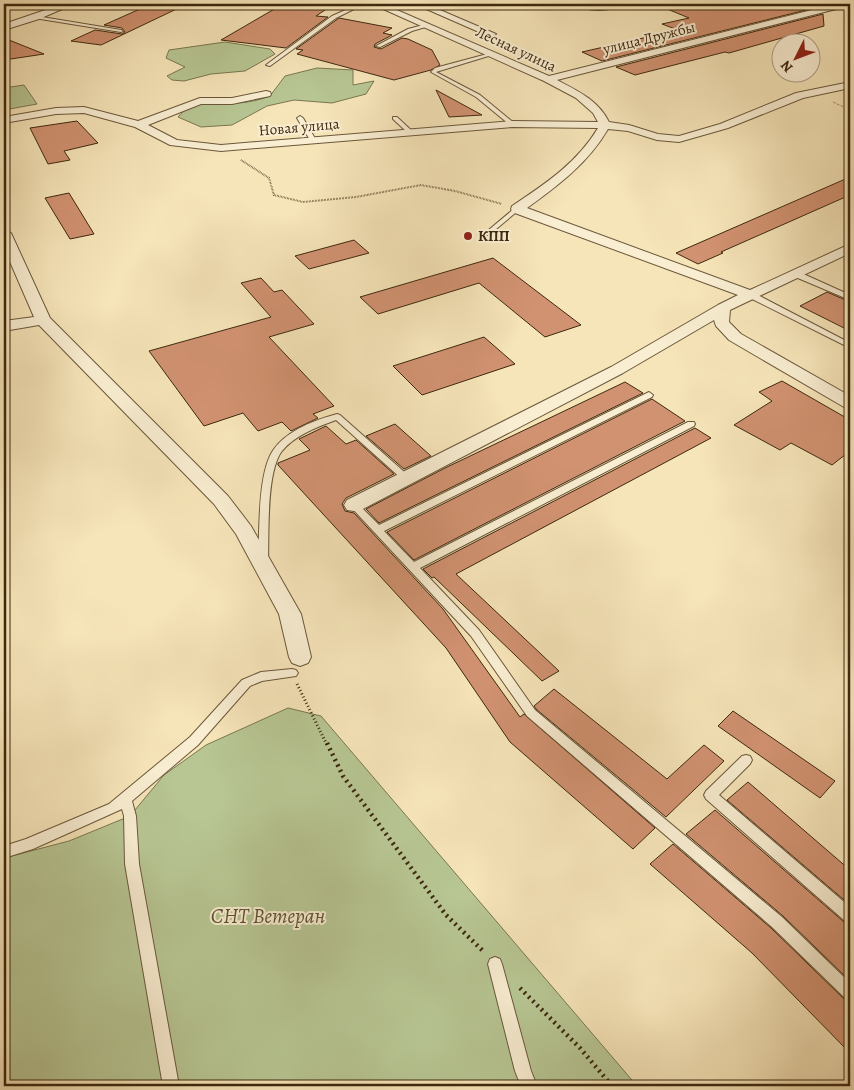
<svg xmlns="http://www.w3.org/2000/svg" width="854" height="1090" font-family="Alegreya,serif">
  <style>
    .green { fill: #b7c693; stroke: #7a7751 }
    .building { fill: #d19271; stroke: #3d280f }
    .lines { fill: none; stroke-linecap: round; stroke-linejoin: round }
    .service-casing { stroke: #6b573a; stroke-width: 2 }
    .minor-casing { stroke: #6b573a; stroke-width: 2 }
    .path-far3 { stroke: #3d280f; stroke-width: 1; stroke-dasharray: 0.5 1; stroke-linecap: butt }
    .path-far2 { stroke: #3d280f; stroke-width: 2; stroke-dasharray: 0.5 1; stroke-linecap: butt }
    .path-far1 { stroke: #3d280f; stroke-width: 3; stroke-dasharray: 1 2.5; stroke-linecap: butt }
    .path { stroke: #3d280f; stroke-width: 4.5; stroke-dasharray: 2 4; stroke-linecap: butt }
    .service { fill: #f9eed2; fill-rule: evenodd }
    .minor { fill: #f9eed2; fill-rule: evenodd }
    .poi-dot { fill: #8f2418; stroke: #f9eed2; stroke-width: 2 }
    .labels { text-anchor: middle; dominant-baseline: central; stroke-width: 4; stroke-linejoin: round; paint-order: stroke }
    .far-street-label { font-size: 15px; fill: #3d280f; stroke: #f9eed2 }
    .far-poi-label { font-size: 15px; font-weight: bold; fill: #3d280f; stroke: #f9eed2; text-anchor: start }
    .near-park-label { font-size: 21px; font-style: italic; fill: #5c5030; stroke: #f9eed2 }
  </style>
  <rect width="100%" height="100%" fill="#f6e5b9"/>
  <filter id="stains"><feTurbulence type="fractalNoise" baseFrequency=".004" numOctaves="4"/><feColorMatrix values="0 0 0 0 .2 0 0 0 0 .09 0 0 0 0 .02 0 0 0 .5 -.17"/></filter>
  <radialGradient id="worn" r=".72"><stop offset=".6" stop-color="#630" stop-opacity="0"/><stop offset="1" stop-color="#630" stop-opacity=".3"/></radialGradient>
  <g class="green">
    <polygon points="225,42 270,49 275,54 245,71 211,74 184,81 172,80 167,76 185,67 166,58 169,50"/>
    <path d="M317 68 353 70V85L374 81 366 94 332 103 294 100 267 106 232 125 201 127 178 117C191 100 215 104 235 103 247 103 259 100 270 96L285 76Z"/>
    <polygon points="24,85 37,104 4,110 4,88"/>
    <polygon points="288,708 321,716 637,1086 4,1086 4,858 69,841 130,816 164,775 206,745"/>
  </g>
  <g class="building">
    <polygon points="151,4 187,4 101,45 71,41 95,30 122,34 125,32 122,28 104,25"/>
    <polygon points="283,4 328,8 316,16 328,17 286,48 221,40"/>
    <polygon points="661,4 821,4 822,6 602,61 582,52 678,30 662,24 689,18 660,6"/>
    <polygon points="823,14 824,26 729,53 725,52 635,75 616,67"/>
    <polygon points="339,18 392,28 383,33 392,35 375,44 374,47 381,49 402,38 408,39 432,50 440,65 431,70 394,80 297,54 303,50 296,49"/>
    <polygon points="4,38 44,54 4,60"/>
    <polygon points="436,90 482,115 449,117"/>
    <polygon points="77,121 98,143 64,151 70,160 48,164 30,128"/>
    <polygon points="850,177 850,195 721,252 723,253 698,264 676,253"/>
    <polygon points="69,193 94,234 70,239 45,198"/>
    <polygon points="354,240 369,253 309,269 295,256"/>
    <polygon points="493,258 581,325 545,337 479,283 378,314 360,297"/>
    <polygon points="261,278 274,292 282,290 314,324 269,337 334,406 313,414 318,418 291,431 282,422 258,431 243,413 204,426 149,351 271,317 241,283"/>
    <polygon points="827,292 850,302 850,331 800,306"/>
    <polygon points="484,337 515,364 422,395 393,366"/>
    <polygon points="782,381 850,420 850,451 832,465 791,443 780,450 734,425 772,401 759,392"/>
    <polygon points="625,382 643,393 379,523 366,509 445,468"/>
    <polygon points="652,399 685,421 414,560 387,532"/>
    <polygon points="395,424 431,456 404,469 366,436"/>
    <polygon points="326,426 346,444 356,440 394,474 346,498 342,504 345,511 354,513 443,609 520,717 524,714 655,828 633,849 510,742 446,648 278,465 278,463 310,450 299,439"/>
    <polygon points="695,428 711,438 456,574 559,671 542,681 434,577 432,578 423,569"/>
    <polygon points="554,689 667,779 704,745 724,761 666,817 536,709 534,706"/>
    <polygon points="733,711 835,781 820,798 718,726"/>
    <polygon points="748,782 850,870 850,905 727,800"/>
    <polygon points="715,810 844,922 850,925 850,981 783,916 686,834"/>
    <polygon points="673,844 771,928 844,999 850,1002 850,1053 752,953 650,864"/>
  </g>
  <g class="lines">
    <g class="service-casing">
      <g id="service">
        <polygon points="359,4 364,4 336,18 270,66 266,65 332,16"/>
        <polygon points="36,16 121,30 123,31 121,32 34,18"/>
        <polygon points="427,24 429,26 412,31 380,47 376,46 408,29"/>
        <polygon points="491,53 495,54 436,72 480,95 514,123 514,125 510,125 476,97 431,72 435,68"/>
        <polygon points="300,116 303,118 316,140 315,141 310,140 297,118"/>
        <polygon points="393,117 397,117 412,131 412,133 408,133 393,119"/>
        <polygon points="515,208 520,209 489,235 485,235 485,233"/>
        <polygon points="793,272 799,272 850,295 850,300 793,276"/>
        <polygon points="748,293 754,293 850,343 850,348 748,297"/>
        <polygon points="649,392 653,395 652,397 384,531 414,562 688,422 694,422 695,424 694,426 420,568 479,630 535,710 782,917 850,983 850,1000 845,998 772,927 527,716 471,636 349,505 354,502 357,503 379,525"/>
        <path d="M337 414 340 415 411 478 406 481 403 480 336 420C317 427 295 435 282 451 266 472 269 535 268 562L267 565H259L258 562C260 533 257 472 274 449 288 430 315 420 337 414Z"/>
        <polygon points="292,669 296,670 298,673 296,676 262,681 250,686 198,745 132,801 136,816 139,864 179,1086 163,1086 125,864 124,816 122,809 33,849 4,858 4,846 26,839 109,804 190,737 242,680 261,672"/>
        <polygon points="746,755 750,756 752,760 750,764 719,795 850,907 850,923 845,921 706,799 704,795 706,791 742,756"/>
        <polygon points="495,957 500,959 502,964 531,1071 537,1086 521,1086 515,1071 488,964 490,959"/>
      </g>
    </g>
    <g class="minor-casing">
      <g id="minor">
        <polygon points="63,4 74,4 39,19 4,30 4,24"/>
        <path d="M372 4H383L549 76 836 4H849L848 6 557 80C578 91 598 100 609 122L629 125 658 134 679 136 720 124 796 93 850 82V88L803 98 728 128 679 142 657 140 628 131 608 129C588 163 559 185 527 208L750 290 850 244V253L730 310 729 322 741 334 850 396V408L844 407 729 340 716 326 714 320 623 373 361 510 354 511 347 510 344 505 347 500 611 367 718 305 738 295 512 212 511 209 512 206C545 184 577 163 598 128L512 127 221 151 170 145 135 127 84 113 56 114 4 123V117L56 108 84 107 138 121 200 98H232L266 91 270 92 271 94 270 96 232 104H201L148 125 177 140 221 145 512 121 598 122 593 113 576 98 544 81Z"/>
        <polygon points="415,4 426,4 496,34 491,37 488,36"/>
        <path d="M575 4H622C611 12 586 12 575 4Z"/>
        <polygon points="4,229 11,233 50,318 228,496 251,526 301,614 311,657 308,663 300,666 292,663 289,657 279,614 236,534 214,504 39,325 4,331 4,321 34,317 4,248"/>
      </g>
    </g>
    <polyline class="path-far3" points="833,102 850,110"/>
    <polyline class="path-far2" points="241,160 269,178 274,195 303,202 356,197 421,185 455,191 502,204"/>
    <polyline class="path-far1" points="297,684 327,745"/>
    <g class="path">
      <polyline points="327,743 343,776 446,915 484,952"/>
      <polyline points="520,988 580,1048 612,1086"/>
    </g>
    <use href="#service" class="service"/>
    <use href="#minor" class="minor"/>
  </g>
  <circle class="poi-dot" cx="468" cy="236" r="5"/>
  <g class="labels">
    <g class="far-street-label">
      <text transform="translate(649 38) rotate(-14)">улица Дружбы</text>
      <text transform="translate(516 49) rotate(25)">Лесная улица</text>
      <text transform="translate(299 127) rotate(-5)">Новая улица</text>
    </g>
    <g class="far-poi-label">
      <text x="478" y="236">КПП</text>
    </g>
    <g class="near-park-label">
      <text x="268" y="916">СНТ Ветеран</text>
    </g>
  </g>
  <rect width="854" height="1090" fill="none" stroke="#f6e5b9" stroke-width="20"/>
  <rect x="5" y="5" width="844" height="1080" fill="none" stroke="#3d280f" stroke-width="2.5"/>
  <rect x="10" y="10" width="834" height="1070" fill="none" stroke="#3d280f"/>
  <g transform="translate(796 58) rotate(228)"><circle r="24" fill="#f9eed2" stroke="#ae9f84"/>
  <path d="M0-4L9 19L0 12L-9 19Z" fill="#8f2418"/>
  <text y="-8" font-size="14" font-weight="bold" text-anchor="middle" fill="#3d280f">N</text>
  </g>
  <rect width="100%" height="100%" filter="url(#stains)"/>
  <rect width="100%" height="100%" fill="url(#worn)"/>
</svg>
